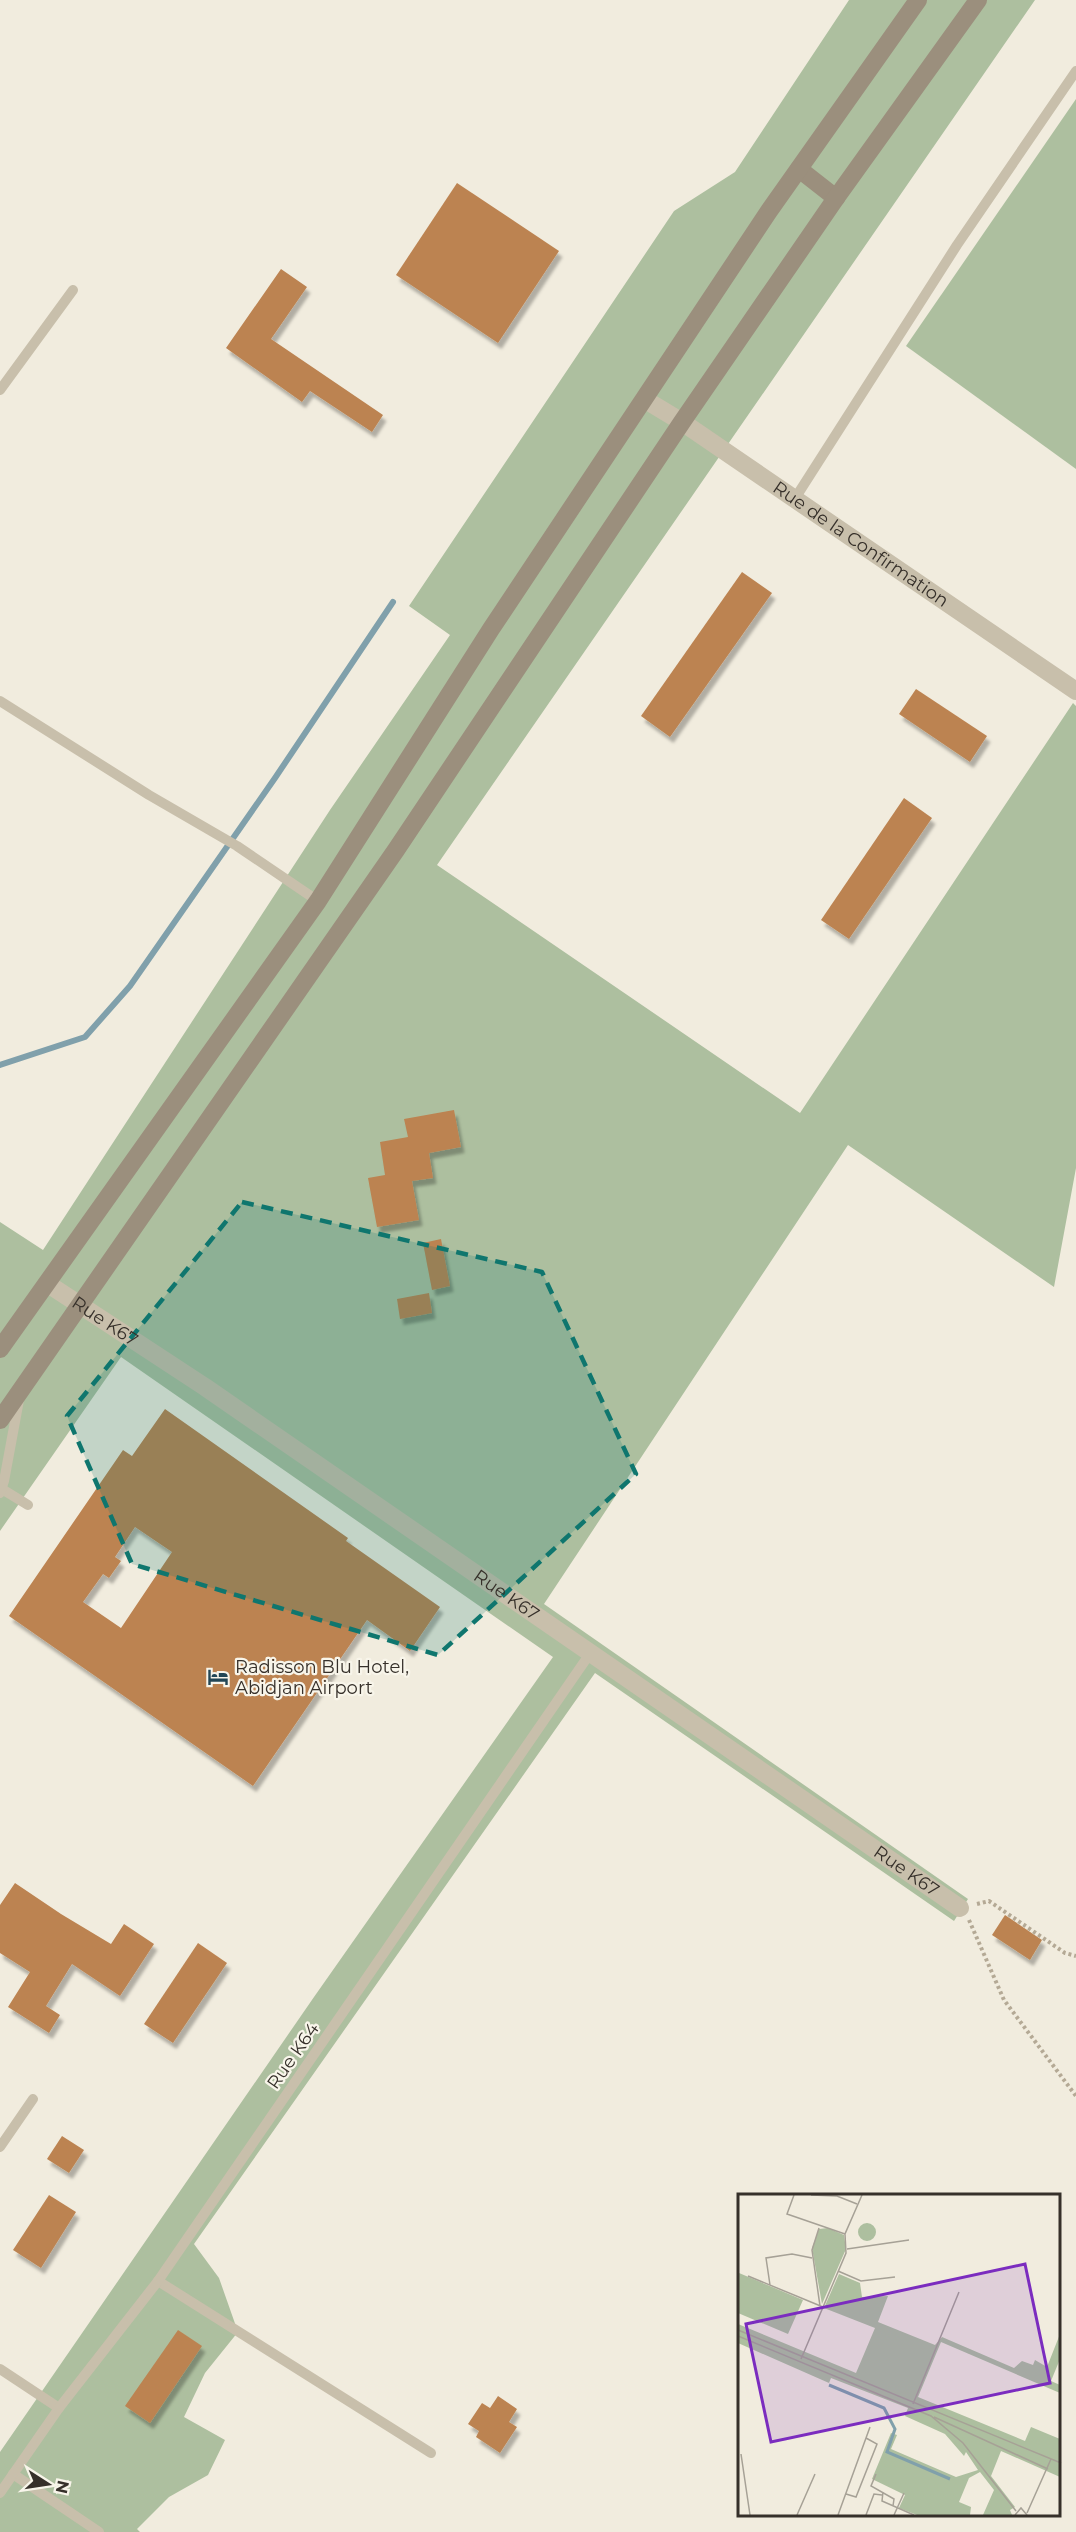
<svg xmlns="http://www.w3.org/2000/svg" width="1076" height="2532" font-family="Montserrat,sans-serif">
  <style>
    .green { fill: #adbf9f }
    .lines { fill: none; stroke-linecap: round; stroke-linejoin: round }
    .stream { stroke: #80a0ab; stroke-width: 6 }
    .building { fill: #bc8351; fill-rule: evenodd; filter: url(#shadow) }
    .path { stroke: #b4a995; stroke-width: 4; stroke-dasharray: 3 3; stroke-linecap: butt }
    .lane { stroke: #c8bfab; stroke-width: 10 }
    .street { stroke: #c8bfab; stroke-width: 18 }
    .secondary { stroke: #9b8f7d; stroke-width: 18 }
    .marked { fill: #0f766e; fill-opacity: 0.2; stroke: #0f766e; stroke-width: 4.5; stroke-dasharray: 12 8; stroke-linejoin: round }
    .labels { text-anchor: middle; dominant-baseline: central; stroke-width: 4.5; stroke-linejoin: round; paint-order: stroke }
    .street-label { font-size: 18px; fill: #36302a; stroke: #f8f5ea }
    .poi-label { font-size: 18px; fill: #36302a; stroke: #f8f5ea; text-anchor: start }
    .inset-river { fill: none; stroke: #80a0ab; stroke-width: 3 }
    .inset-road { fill: none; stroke: #a6a196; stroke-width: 1.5 }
    .view { fill: #7b2cbf; fill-opacity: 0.15; stroke: #7b2cbf; stroke-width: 3 }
    .inset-edge { fill: none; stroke: #36302a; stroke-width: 3 }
  </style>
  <defs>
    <filter id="shadow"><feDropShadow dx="3.5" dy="6" stdDeviation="1.5" flood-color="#0004"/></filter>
  </defs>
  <rect width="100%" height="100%" fill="#f1ecde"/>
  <g class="green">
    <polygon points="849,0 1035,0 437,865 800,1113 1073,703 1076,706 1076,1168 1054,1287 848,1145 544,1604 968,1899 954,1921 595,1673 194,2244 219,2278 238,2332 205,2373 184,2417 225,2440 208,2475 169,2497 137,2529 140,2532 0,2532 0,2452 314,1997 553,1657 121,1357 0,1531 0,1222 43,1250 330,810 450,635 409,606 674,211 735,172"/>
    <polygon points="1076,99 1076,469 906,346"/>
  </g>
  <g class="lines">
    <polyline class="stream" points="0,1065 85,1037 130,986 275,778 393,602"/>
  </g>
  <g class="building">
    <polygon points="457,183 559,251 498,343 396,275"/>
    <polygon points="281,269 307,287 271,339 383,415 372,432 310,391 302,402 226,348"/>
    <polygon points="742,572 772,593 670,737 641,716"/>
    <polygon points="916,689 987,736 970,762 899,714"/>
    <polygon points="904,798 932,818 849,939 821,920"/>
    <polygon points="454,1110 461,1147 429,1153 433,1178 412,1181 419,1220 377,1227 368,1178 385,1175 380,1142 408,1137 404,1119"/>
    <polygon points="441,1239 450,1286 432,1290 423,1243"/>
    <polygon points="429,1293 432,1313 400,1319 397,1299"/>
    <path d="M165 1409 348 1538 346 1541 440 1607 410 1651 367 1620 253 1786 9 1616 123 1450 132 1456ZM135 1527 172 1552 121 1628 83 1602 103 1574 109 1578 121 1561 115 1557Z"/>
    <polygon points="15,1883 61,1914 111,1944 124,1924 154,1944 120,1996 72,1964 46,2006 60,2015 49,2033 8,2007 30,1972 0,1953 0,1905"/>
    <polygon points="1005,1915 1042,1940 1030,1960 992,1935"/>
    <polygon points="198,1943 227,1963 173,2043 144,2024"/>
    <polygon points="62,2136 84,2150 69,2173 47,2159"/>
    <polygon points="49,2195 76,2212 41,2268 13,2250"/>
    <polygon points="178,2330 202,2346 150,2423 125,2406"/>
    <polygon points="498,2396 517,2409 509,2422 517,2427 500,2453 476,2437 479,2431 468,2424 482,2403 490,2408"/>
  </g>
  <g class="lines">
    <g class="path">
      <polyline points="977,1904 989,1901 1065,1953 1076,1956"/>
      <polyline points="969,1920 1004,2000 1076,2096"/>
    </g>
    <g class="lane">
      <polyline points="0,390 73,290"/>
      <polyline points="794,500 957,245 1076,71"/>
      <polyline points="0,701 149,795 237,846 318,901"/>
      <polyline points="2,1489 28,1505"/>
      <polyline points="0,1493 4,1481 19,1400"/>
      <polyline points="0,2147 33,2099"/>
      <polyline points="158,2281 431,2453"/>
      <polyline points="0,2369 59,2408"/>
      <polyline points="13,2474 99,2532"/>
      <polyline points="0,2493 59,2408 158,2281 591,1652"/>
    </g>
    <g class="street">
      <path id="s1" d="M644 399 682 422 1076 691"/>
      <path id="s2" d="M48 1284 205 1387 960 1908"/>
    </g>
    <g class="secondary">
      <polyline points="799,169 836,198"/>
      <polyline points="0,1349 318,901 491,629 769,211 918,0"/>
      <polyline points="0,1420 396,850 682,422 836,198 978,0"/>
    </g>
  </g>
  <path class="marked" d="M242 1202 542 1272 636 1474 438 1655 132 1564 67 1416Z"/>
  <defs>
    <g id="hotel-bare" transform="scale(1.62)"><path d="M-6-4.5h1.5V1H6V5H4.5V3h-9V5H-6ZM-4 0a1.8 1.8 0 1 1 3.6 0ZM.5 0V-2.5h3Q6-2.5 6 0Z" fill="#224655" stroke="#f8f5ea" stroke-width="2.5" paint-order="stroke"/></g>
  </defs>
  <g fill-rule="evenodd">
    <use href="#hotel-bare" x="218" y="1677"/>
  </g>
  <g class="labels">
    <g class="street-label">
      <text stroke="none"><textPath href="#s1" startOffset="261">Rue de la Confirmation</textPath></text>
      <text stroke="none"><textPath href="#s2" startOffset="68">Rue K67</textPath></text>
      <text stroke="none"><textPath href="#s2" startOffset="554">Rue K67</textPath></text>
      <text stroke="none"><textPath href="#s2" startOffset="1040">Rue K67</textPath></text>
      <text transform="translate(293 2056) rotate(-55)">Rue K64</text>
    </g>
    <g class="poi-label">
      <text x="235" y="1667">Radisson Blu Hotel,<tspan x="235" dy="21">Abidjan Airport</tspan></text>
    </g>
  </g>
  <g transform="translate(738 2194)">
    <rect width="322" height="322" fill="#f1ecde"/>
    <path d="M120 38a9 9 0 1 1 18 0a9 9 0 1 1-18 0ZM90 34 106 41 108 55 84 110 74 54 81 35ZM1 79 65 106 50 140 0 119ZM101 80 122 89 124 103 150 102 140 128 197 151 204 143 276 174 284 167 295 171 297 166 309 173 322 140V165L313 187 322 191V199L203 148 180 203 287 247 293 233 322 245V283L263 257 253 282 277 313 272 316 274 321H245L256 296 242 278 231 284 221 308 233 313 232 321H179L161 314 167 301 134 285 153 239 159 241 153 255 218 283 240 276 228 258 226 262 207 240 167 222 170 214 93 184 91 189 0 149V130L118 179 137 134 86 114Z" fill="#adbf9f"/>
    <path class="inset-river" d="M91 191 146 214 157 235 149 258 212 285"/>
    <path class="inset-road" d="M56 1 49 20 107 40M73 1 99 2 119 10M81 34 74 56 82 112M109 55 171 46M100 77 123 87 157 83M10 82 85 113M32 91 28 64 54 60 74 64M0 136 323 269M0 142 193 222 225 249 278 317M63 165 108 59 107 40 124 1M175 210 221 98M196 223 310 275M3 260 12 321M138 280 133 292 156 305 155 312M145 298 144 307 176 321M108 300 118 303 139 250 128 244M289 319 313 265M59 321 77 280M100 321 132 233M128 321 136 300 144 301M156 321 166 299M277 321 283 314 289 321"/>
    <path class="view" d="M287 70 312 189 33 248 8 130Z"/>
    <rect width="322" height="322" class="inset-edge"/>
  </g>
  <g transform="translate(48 2484) rotate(102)" stroke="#f8f5ea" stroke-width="4.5" paint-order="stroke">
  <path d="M0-4.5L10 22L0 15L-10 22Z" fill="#36302a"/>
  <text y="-9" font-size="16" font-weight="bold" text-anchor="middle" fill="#36302a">N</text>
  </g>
</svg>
